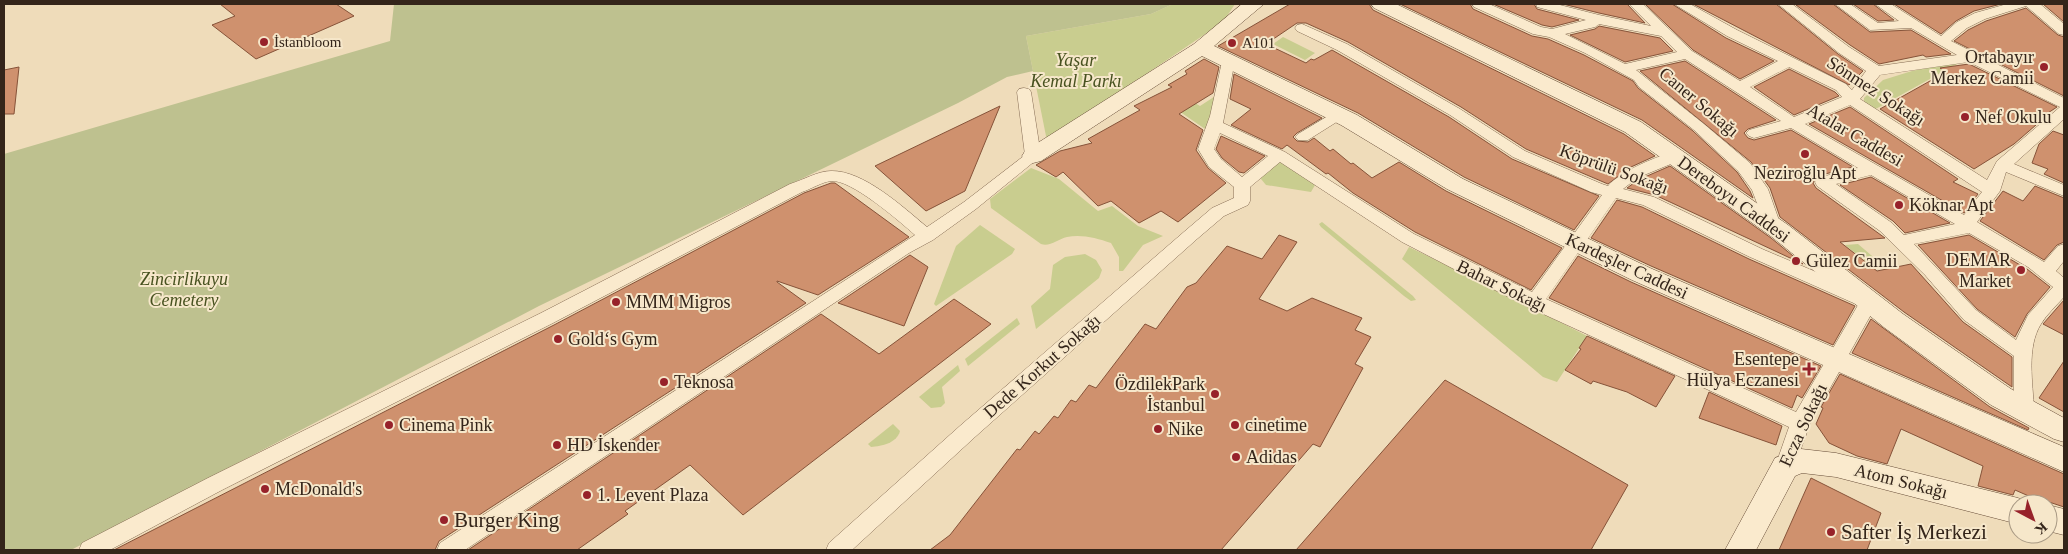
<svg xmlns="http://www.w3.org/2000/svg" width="2068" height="554" font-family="'Times New Roman',serif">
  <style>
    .green { fill: #c9cd8f }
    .cemetery { fill: #bec18f }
    .building { fill: #cf916e; stroke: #865339 }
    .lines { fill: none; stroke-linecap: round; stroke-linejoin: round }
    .street-casing { stroke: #866c54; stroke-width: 1 }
    .secondary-casing { stroke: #674d38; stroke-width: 1 }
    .street { fill: #faeacd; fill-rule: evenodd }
    .secondary { fill: #faeacd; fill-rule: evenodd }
    .poi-dot { fill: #97222a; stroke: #f6e7ca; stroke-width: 2 }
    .labels { text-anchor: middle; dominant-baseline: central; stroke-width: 4; stroke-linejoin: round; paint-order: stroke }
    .far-poi-label { font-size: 15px; fill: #34251a; stroke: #f6e7ca; text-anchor: start }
    .poi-label { font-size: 18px; fill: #34251a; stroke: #f6e7ca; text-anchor: start }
    .park-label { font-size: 18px; font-style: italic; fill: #485220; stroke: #f6e7ca }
    .street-label { font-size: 18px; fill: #34251a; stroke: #f6e7ca }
    .near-poi-label { font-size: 21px; fill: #34251a; stroke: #f6e7ca; text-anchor: start }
  </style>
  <rect width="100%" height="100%" fill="#efdcba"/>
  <g class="green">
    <polygon points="1173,4 1235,4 1223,22 1047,141 1026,36 1151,14"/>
    <polygon points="1283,37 1315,53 1305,60 1273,44"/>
    <polygon points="1954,62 1957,64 1872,111 1864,104 1864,98 1883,80 1912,71"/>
    <polygon points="1217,95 1208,131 1176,109 1190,100 1200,106"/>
    <polygon points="1281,161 1315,185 1311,192 1266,185 1261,179 1261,176"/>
    <path d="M1031 168 1059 179 1098 211 1112 206 1138 226 1163 236 1143 245 1123 271H1119V257L1111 243C1097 238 1081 234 1067 237 1058 239 1050 247 1041 244L991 208 990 199Z"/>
    <polygon points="1322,222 1413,296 1416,300 1411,301 1404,296 1321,227 1319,224"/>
    <polygon points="980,225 1015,249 1012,254 936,306 934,304 956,246"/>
    <polygon points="1858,244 1885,267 1875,269 1845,245"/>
    <polygon points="1409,247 1498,290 1587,336 1557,382 1543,377 1402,259"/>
    <polygon points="1085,254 1096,260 1102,270 1099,278 1036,329 1031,306 1050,289 1053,265 1065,257"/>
    <polygon points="1017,318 1020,324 968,366 965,359"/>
    <polygon points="958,365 960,371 942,387 945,403 941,407 931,408 919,397"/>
    <path d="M893 424 900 431C897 443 882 446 871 447L868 444Z"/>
  </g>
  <polygon class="cemetery" points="394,4 1173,4 1151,14 1026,36 1033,71 1007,77 958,103 539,306 71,550 4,550 4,154 390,41"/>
  <g class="building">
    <polygon points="220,4 336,4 354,16 256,59 212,25 235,16"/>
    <polygon points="1290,4 1369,4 1373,10 1624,134 1655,156 1631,167 1608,184 1526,149 1461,107 1348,42 1306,23 1297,23 1266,44 1306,63 1311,59 1314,60 1332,50 1449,117 1512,159 1599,196 1574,230 1464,177 1358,113 1218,46"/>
    <polygon points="1400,4 1470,4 1473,9 1532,36 1548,39 1584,55 1633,81 1638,88 1693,131 1737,172 1750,191 1753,198 1642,120"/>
    <polygon points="1493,4 1534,4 1537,9 1579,20 1552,27 1542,25"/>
    <polygon points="1563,4 1627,4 1645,23 1599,13"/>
    <polygon points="1645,4 1672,4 1726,38 1774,61 1740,79 1693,50"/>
    <polygon points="1693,4 1776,4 1838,54 1863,71 1849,85"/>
    <polygon points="1807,4 1833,4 1870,32 1911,30 1951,54 1926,57 1923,55 1879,64 1850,45 1796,5"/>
    <polygon points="1853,4 1873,4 1894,20 1878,21"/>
    <polygon points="1894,4 2001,4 1974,11 1956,21 1941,34"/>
    <polygon points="2043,4 2064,4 2064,22"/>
    <polygon points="2026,8 2058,35 2064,37 2064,96 1954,41 1968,30 1986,21"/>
    <polygon points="1599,26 1660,38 1673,51 1625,62 1570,35 1595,29"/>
    <polygon points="1204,59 1219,67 1213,93 1179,114 1203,130 1196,150 1208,168 1226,183 1178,222 1161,211 1139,223 1111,201 1098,206 1063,172 1056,177 1036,165 1060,151 1092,143 1088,139 1140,110 1134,106 1172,87 1168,85 1187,74 1185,71"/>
    <polygon points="1685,61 1776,120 1748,129 1744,133 1748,138 1754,140 1791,130 1853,167 1817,176 1813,183 1816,188 1885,238 1840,242 1877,271 1911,264 1963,322 2012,357 2012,387 1904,312 1780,217 1770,188 1751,162 1640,71"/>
    <polygon points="1969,64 2057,107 2031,124 2036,125 2014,144 1974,169 1880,109 1946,72 1940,68"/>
    <polygon points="19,67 14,114 4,114 4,70"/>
    <polygon points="1789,69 1835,92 1839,96 1794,115 1754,87"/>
    <polygon points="1234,74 1322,118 1297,133 1293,137 1297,141 1308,142 1314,138 1330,151 1333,149 1351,164 1353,163 1372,178 1399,162 1446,191 1562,248 1531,290 1415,232 1353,193 1328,173 1326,174 1287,145 1282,149 1231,125 1251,109 1230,99"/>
    <polygon points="1000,106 965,191 926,211 875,166"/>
    <polygon points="1850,107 1958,179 1953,182 1978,194 1964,213 1809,124"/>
    <polygon points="2053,131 2064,135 2064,183 2044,174 2048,169 2032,163 2039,144"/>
    <polygon points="1221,136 1265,156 1244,173 1239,172 1222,158 1216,149"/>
    <polygon points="1670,166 1771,238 1803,264 1655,195 1627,188 1638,180"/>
    <polygon points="1871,177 1950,223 1905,233 1893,221 1840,185"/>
    <polygon points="831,183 835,183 909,237 818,295 777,281 777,282 806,303 439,541 435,550 114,550 554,325 804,193"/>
    <polygon points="2035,186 2064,198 2064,242 2057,245 2044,260 1980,221 2003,191 2023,201"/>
    <polygon points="1617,200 1642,207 1749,259 1855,306 1833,345 1651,266 1591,238"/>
    <polygon points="1279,235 1297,242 1259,299 1287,311 1312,298 1362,318 1355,330 1371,337 1355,364 1363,368 1320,447 1313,444 1221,550 930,550 950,535 1017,449 1020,450 1035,431 1039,434 1054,416 1058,418 1071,400 1076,402 1089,385 1096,388 1145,324 1156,329 1187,287 1196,283 1227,246 1262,259"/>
    <polygon points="1969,235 2027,269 2050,287 2027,314 2015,337 1977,309 1918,245"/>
    <polygon points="910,255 928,267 904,326 838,303"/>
    <polygon points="1578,256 1631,282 1821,366 1802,398 1797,395 1792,408 1549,298"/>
    <polygon points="954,299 991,324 743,515 690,465 625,511 628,514 577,550 468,550 821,314 879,354"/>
    <polygon points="2064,300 2064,335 2043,324"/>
    <polygon points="1871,319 1990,407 2029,428 2028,430 1852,353"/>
    <polygon points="1587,336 1675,376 1656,407 1627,392 1593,381 1591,384 1565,370 1581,349 1579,348"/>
    <polygon points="2064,361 2064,412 2039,398"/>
    <polygon points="1840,374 2064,474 2064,507 2049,502 2047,504 2015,490 2013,495 1978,486 1983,466 1901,429 1887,464 1857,456 1829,443 1816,424 1823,408 1821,407"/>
    <polygon points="1445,380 1628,485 1591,550 1296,550"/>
    <polygon points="1709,392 1782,426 1776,445 1699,418"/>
    <polygon points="1811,478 1881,513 1867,550 1779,550"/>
  </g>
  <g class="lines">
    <g class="street-casing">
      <g id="street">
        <path d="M1472 4H1489L1541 27 1552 29 1586 20 1537 7 1536 4H1556L1599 15 1651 26 1629 4H1643L1692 51 1740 81 1778 61 1727 36 1674 4H1690L1737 30 1846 84 1852 90 1866 71 1839 53 1778 4H1792L1849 47 1879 66 1957 55 1911 28 1870 30 1835 4H1850L1878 23 1899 21 1875 4H1891L1941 36 1957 22 1975 13 2007 4H2040L2064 24V35L2059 34 2026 6 1985 19 1967 28 1951 41 2064 98V119L2014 164 2064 185V196L2006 172 2000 191 1977 222 2044 262 2058 246 2064 244V261L2056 271 2064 278V297C2056 306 2047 314 2041 324 2026 348 2033 383 2034 410L2031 415 2024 418 2017 415 2014 410V356L1964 320 1925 275 1880 231 1817 186 1815 182 1817 178 1858 168 1791 128 1754 138 1749 136 1746 133 1749 130 1781 121 1685 59 1636 70 1704 124 1750 163 1768 189 1781 226 1779 230 1773 232 1767 230 1752 190 1738 171 1694 130 1639 87 1634 80 1585 53 1549 37 1533 34 1474 7ZM1599 24 1661 36 1677 52 1625 64 1565 34 1595 27ZM1969 62 2060 107 1997 161 1987 180 1860 99 1880 75ZM1789 67 1836 90 1842 97 1794 117 1750 87ZM1850 105 1982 192 1964 215 1805 124ZM1871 175 1955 224 1904 235 1892 223 1836 184ZM1969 233 2028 267 2053 287 2028 315 2016 340 1976 310 1914 244Z"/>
        <path d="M1302 24 1347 44 1460 109 1525 151 1602 184 1608 186C1618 173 1667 149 1683 153L1685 156 1683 159 1637 178 1623 189 1654 197 1762 249 1875 297 1878 302 1810 424 1792 473 1785 475 1778 473 1775 467 1789 427 1528 307 1450 267 1402 242 1280 162 1250 187V201L1248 205 1224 216 1197 239 975 437 852 550H826L829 543 961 425 1185 231 1212 208 1234 198V187L1209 167 1198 149 1210 116 1223 57H1233L1235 60 1223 123 1285 152 1414 234 1532 292 1602 195 1591 192 1513 157 1450 115 1337 50 1297 31 1295 28 1297 25ZM1220 133 1268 156 1242 177 1221 159 1214 149ZM1616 198 1643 205 1750 257 1858 305 1796 412 1546 299Z"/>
        <path d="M1024 88 1029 89 1031 92 1041 156 976 209 933 240 909 253 465 550H437L440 543 915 235C899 221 851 179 831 181 822 182 811 189 802 192L553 323 222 490 110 550H79L82 543 208 478 541 313 790 184C803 180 818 171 831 171 863 170 903 207 927 227L964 202 1025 155 1017 92 1019 89Z"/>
        <polygon points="1338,110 1343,112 1346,115 1343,118 1308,140 1298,140 1295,137 1298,134"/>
      </g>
    </g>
    <g class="secondary-casing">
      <g id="secondary">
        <polygon points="1242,4 1264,4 1214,46 1357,115 1463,179 1650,268 2064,447 2064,472 1632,280 1447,189 1341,125 1202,56 1041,161 1033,163 1025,161 1022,156 1025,151 1194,44"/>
        <polygon points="1371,4 1396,4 1641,122 1788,225 1903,314 2011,389 2064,418 2064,442 2054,439 1991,405 1885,328 1772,237 1625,132 1374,8"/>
        <polygon points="1801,449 1836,453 2018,498 2030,504 2018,504 2018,524 1836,477 1802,473 1795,476 1756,550 1725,550 1775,458"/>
        <polygon points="2048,505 2064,509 2064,535 2048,531"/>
      </g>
    </g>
    <use href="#street" class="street"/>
    <use href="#secondary" class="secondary"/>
  </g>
  <g class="poi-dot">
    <circle cx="264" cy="42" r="5"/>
    <circle cx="1232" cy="43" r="5"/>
    <circle cx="2044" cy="67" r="5"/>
    <circle cx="1965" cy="117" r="5"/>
    <circle cx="1805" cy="154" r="5"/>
    <circle cx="1899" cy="205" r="5"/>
    <circle cx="1796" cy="261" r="5"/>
    <circle cx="2021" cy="270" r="5"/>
    <circle cx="616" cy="302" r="5"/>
    <circle cx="558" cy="339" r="5"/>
    <path d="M1806.5 361.5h5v5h5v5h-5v5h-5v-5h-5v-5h5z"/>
    <circle cx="664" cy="382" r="5"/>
    <circle cx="1215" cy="394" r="5"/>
    <circle cx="389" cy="425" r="5"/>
    <circle cx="1235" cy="425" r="5"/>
    <circle cx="1158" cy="429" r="5"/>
    <circle cx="557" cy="445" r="5"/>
    <circle cx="1236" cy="457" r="5"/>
    <circle cx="265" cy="489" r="5"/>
    <circle cx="587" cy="495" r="5"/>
    <circle cx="444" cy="520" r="5"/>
    <circle cx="1831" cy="532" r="5"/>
  </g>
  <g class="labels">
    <g class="far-poi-label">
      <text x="274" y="42">İstanbloom</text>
      <text x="1242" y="43">A101</text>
    </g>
    <g class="poi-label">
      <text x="2034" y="57" text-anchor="end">Ortabayır<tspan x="2034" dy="21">Merkez Camii</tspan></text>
      <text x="1975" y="117">Nef Okulu</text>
      <text x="1805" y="173" text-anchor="middle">Neziroğlu Apt</text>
      <text x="1909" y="205">Köknar Apt</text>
      <text x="2011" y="260" text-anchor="end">DEMAR<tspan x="2011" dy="21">Market</tspan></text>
      <text x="1806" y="261">Gülez Camii</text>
      <text x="626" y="302">MMM Migros</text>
      <text x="568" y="339">Gold‘s Gym</text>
      <text x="1799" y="359" text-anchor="end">Esentepe<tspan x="1799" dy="21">Hülya Eczanesi</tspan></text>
      <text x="674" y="382">Teknosa</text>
      <text x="1205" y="384" text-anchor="end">ÖzdilekPark<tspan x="1205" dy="21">İstanbul</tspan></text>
      <text x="399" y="425">Cinema Pink</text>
      <text x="1245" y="425">cinetime</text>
      <text x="1168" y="429">Nike</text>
      <text x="567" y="445">HD İskender</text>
      <text x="1246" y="457">Adidas</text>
      <text x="275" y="489">McDonald's</text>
      <text x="597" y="495">1. Levent Plaza</text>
    </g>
    <g class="park-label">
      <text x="1076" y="60">Yaşar<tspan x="1076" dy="21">Kemal Parkı</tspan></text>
      <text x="184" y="279">Zincirlikuyu<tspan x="184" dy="21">Cemetery</tspan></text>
    </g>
    <g class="street-label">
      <text transform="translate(1876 91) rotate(33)">Sönmez Sokağı</text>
      <text transform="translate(1699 102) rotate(40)">Caner Sokağı</text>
      <text transform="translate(1855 135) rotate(30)">Atalar Caddesi</text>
      <text transform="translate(1614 169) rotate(20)">Köprülü Sokağı</text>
      <text transform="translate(1734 199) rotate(36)">Dereboyu Caddesi</text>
      <text transform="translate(1627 266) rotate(25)">Kardeşler Caddesi</text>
      <text transform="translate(1502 286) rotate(26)">Bahar Sokağı</text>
      <text transform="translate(1042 366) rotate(-41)">Dede Korkut Sokağı</text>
      <text transform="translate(1803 425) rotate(-65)">Ecza Sokağı</text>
      <text transform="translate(1901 481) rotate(14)">Atom Sokağı</text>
    </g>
    <g class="near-poi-label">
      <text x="454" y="520">Burger King</text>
      <text x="1841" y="532">Safter İş Merkezi</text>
    </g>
  </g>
  <rect width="2068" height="554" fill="none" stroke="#34251a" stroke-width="10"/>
  <g transform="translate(2033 519) rotate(139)"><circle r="24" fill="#f6e7ca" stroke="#a89984"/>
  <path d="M0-4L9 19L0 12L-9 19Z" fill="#97222a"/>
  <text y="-8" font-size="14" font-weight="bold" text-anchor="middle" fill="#34251a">K</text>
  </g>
</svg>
